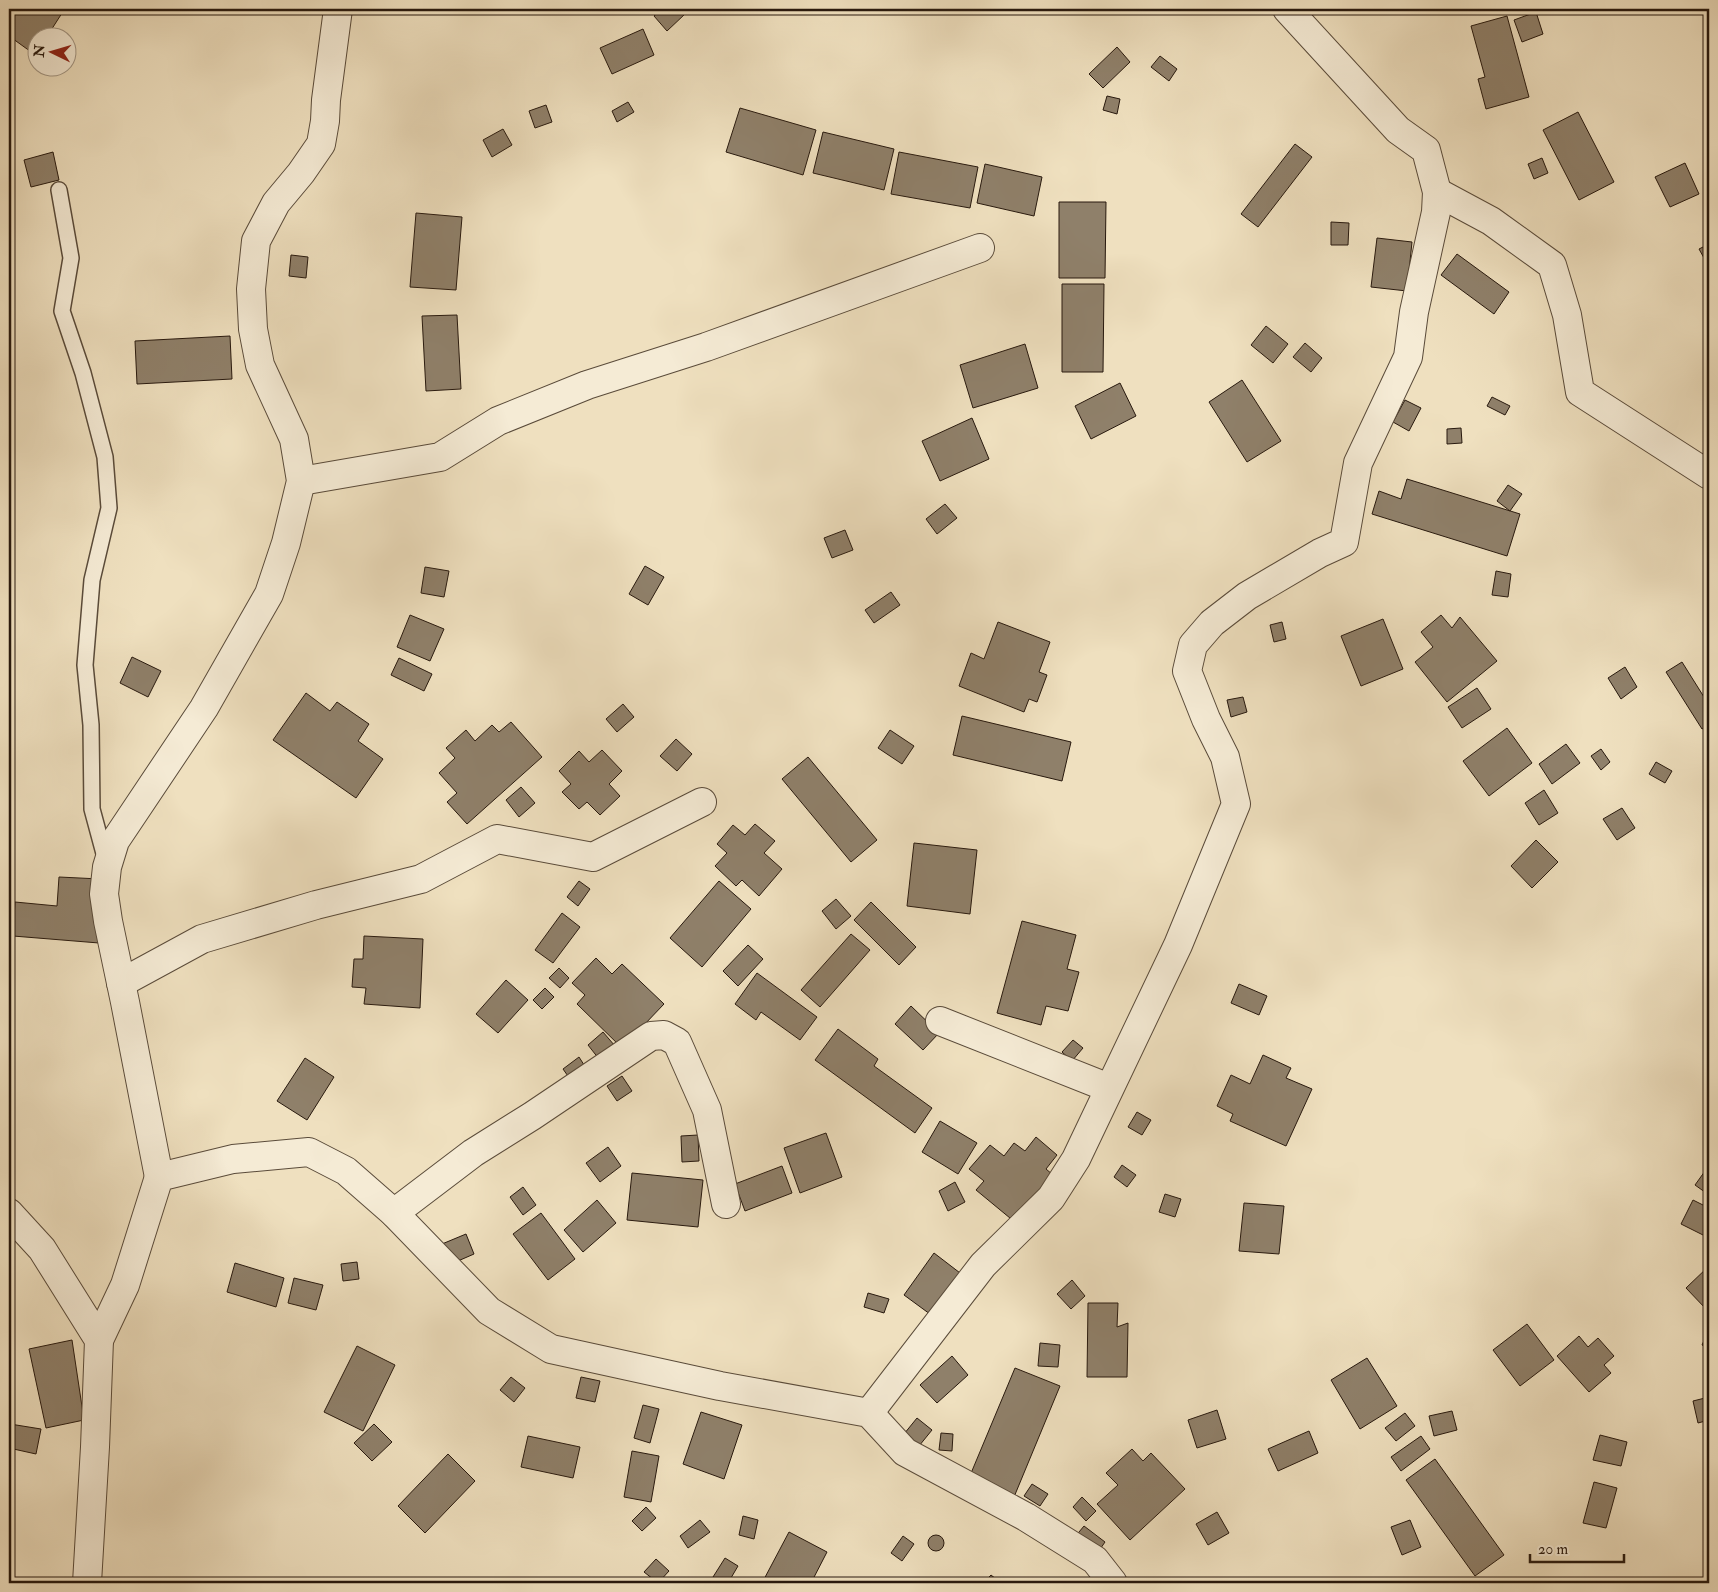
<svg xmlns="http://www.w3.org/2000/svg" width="1718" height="1592" font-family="'IM FELL Double Pica',serif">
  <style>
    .building { fill: #8f806a; stroke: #28190e }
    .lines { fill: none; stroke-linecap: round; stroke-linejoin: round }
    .lane-casing { stroke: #5a4b3a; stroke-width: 18 }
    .street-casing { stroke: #5a4b3a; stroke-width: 30 }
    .lane { stroke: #f5ebd5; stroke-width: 15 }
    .street { stroke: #f5ebd5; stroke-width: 28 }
  </style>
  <rect width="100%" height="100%" fill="#efe0bf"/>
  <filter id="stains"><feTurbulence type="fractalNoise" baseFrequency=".004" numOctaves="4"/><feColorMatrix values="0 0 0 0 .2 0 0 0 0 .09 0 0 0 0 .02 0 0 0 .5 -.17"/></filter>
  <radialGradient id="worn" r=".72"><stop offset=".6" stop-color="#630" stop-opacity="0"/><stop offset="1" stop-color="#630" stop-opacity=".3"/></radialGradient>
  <g class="building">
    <polygon points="14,9 63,9 64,10 46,38 38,38 38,49 34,54 9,36 9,17"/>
    <polygon points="662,9 681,9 685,14 667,31 654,16"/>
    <polygon points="1536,12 1543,34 1522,42 1514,20"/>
    <polygon points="1507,16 1529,97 1486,109 1478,79 1485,77 1471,26"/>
    <polygon points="643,29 654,55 612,74 600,48"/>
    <polygon points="1117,47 1130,62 1103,88 1089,74"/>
    <polygon points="1160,56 1177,69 1169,81 1151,67"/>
    <polygon points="1107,96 1120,99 1117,114 1103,110"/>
    <polygon points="628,102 634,112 617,122 612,111"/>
    <polygon points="546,105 552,122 535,128 529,111"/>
    <polygon points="740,108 816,130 803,175 726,152"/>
    <polygon points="1578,112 1614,182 1579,200 1543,130"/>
    <polygon points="503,129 512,145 492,157 483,140"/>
    <polygon points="823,132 894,149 884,190 813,173"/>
    <polygon points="1709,139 1709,150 1704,144"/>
    <polygon points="1295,144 1312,157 1258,227 1241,214"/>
    <polygon points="53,152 59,180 31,187 24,160"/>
    <polygon points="899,152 978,167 970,208 891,194"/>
    <polygon points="1542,158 1548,173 1534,179 1528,164"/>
    <polygon points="1685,163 1699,194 1670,207 1655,177"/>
    <polygon points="985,164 1042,177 1034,216 977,203"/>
    <polygon points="1059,202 1106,202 1105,278 1059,278"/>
    <polygon points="416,213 462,217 456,290 410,287"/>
    <polygon points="1331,222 1349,223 1348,245 1331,245"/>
    <polygon points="1377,238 1412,242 1407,291 1371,287"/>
    <polygon points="1709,244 1709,267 1699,249"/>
    <polygon points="1457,254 1509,292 1494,314 1441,275"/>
    <polygon points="291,255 308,257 306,278 289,276"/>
    <polygon points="1062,284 1104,284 1103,372 1062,372"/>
    <polygon points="457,315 461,389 426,391 422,316"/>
    <polygon points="1266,326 1288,344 1273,363 1251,345"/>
    <polygon points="230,336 232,379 137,384 135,341"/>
    <polygon points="1305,343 1322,358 1311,372 1293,357"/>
    <polygon points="1025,344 1038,388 973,408 960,365"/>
    <polygon points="1242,380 1281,441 1247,462 1209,402"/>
    <polygon points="1120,383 1136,416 1091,439 1075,406"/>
    <polygon points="1492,397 1510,406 1505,415 1487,406"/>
    <polygon points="1405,400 1421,408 1409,431 1393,422"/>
    <polygon points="972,418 989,459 940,481 922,441"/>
    <polygon points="1461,428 1462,443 1447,444 1447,429"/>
    <polygon points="1407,479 1520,514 1507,556 1372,514 1379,491 1401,499"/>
    <polygon points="1508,485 1522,494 1510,511 1497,501"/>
    <polygon points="945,504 957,518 937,534 926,519"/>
    <polygon points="845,530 853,550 832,558 824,538"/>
    <polygon points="645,566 664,577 648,605 629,594"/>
    <polygon points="425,567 449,571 444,597 421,593"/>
    <polygon points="1496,571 1511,574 1508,597 1492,595"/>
    <polygon points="891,592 900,605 874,623 865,610"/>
    <polygon points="410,615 444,629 430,661 397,647"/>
    <polygon points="1441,615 1452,628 1460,617 1497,661 1447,702 1415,662 1433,647 1421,632"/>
    <polygon points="1383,619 1403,669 1361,686 1341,636"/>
    <polygon points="998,622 1050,642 1039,672 1047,675 1037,702 1029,699 1024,712 959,686 971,653 984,659"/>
    <polygon points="1282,622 1286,639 1274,642 1270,625"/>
    <polygon points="132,657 161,671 148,697 120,683"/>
    <polygon points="399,658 432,674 424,691 391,675"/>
    <polygon points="1682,662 1709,705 1709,725 1702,729 1666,672"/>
    <polygon points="1625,667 1637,687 1621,699 1608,678"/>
    <polygon points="1477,688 1491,709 1462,728 1448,707"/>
    <polygon points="306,693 330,711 337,702 369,724 358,741 383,759 356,798 273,740"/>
    <polygon points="1243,697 1247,712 1231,717 1227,700"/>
    <polygon points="623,704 634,717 617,732 606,719"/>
    <polygon points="962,716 1071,742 1062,781 953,755"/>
    <polygon points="511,722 542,757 467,824 447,802 457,793 439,773 455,758 446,748 466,730 475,741 492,725 499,732"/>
    <polygon points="1507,728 1532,763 1489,796 1463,761"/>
    <polygon points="890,730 914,746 902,764 878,748"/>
    <polygon points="676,739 692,754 677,771 660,756"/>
    <polygon points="1566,744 1580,763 1552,784 1539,764"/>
    <polygon points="1601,749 1610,762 1601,770 1591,756"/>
    <polygon points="602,750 622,771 609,784 620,796 600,815 587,802 579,809 562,792 571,784 559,771 579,751 589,762"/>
    <polygon points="808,757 877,840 851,862 782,779"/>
    <polygon points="1656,762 1672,771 1665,783 1649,774"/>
    <polygon points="521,787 535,803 519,817 506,800"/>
    <polygon points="1544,790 1558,813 1539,825 1525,803"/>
    <polygon points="1622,808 1635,828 1617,840 1603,819"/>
    <polygon points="755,824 775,841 764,853 782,869 759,896 742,880 736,886 715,866 727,853 717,844 733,825 745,835"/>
    <polygon points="1536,840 1558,862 1532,888 1511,866"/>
    <polygon points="914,843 977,850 970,914 907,906"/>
    <polygon points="59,877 100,879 99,943 13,936 15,902 57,906"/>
    <polygon points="579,881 590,889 578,906 567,897"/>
    <polygon points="719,881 751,909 702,967 670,938"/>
    <polygon points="836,899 851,916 836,929 822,911"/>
    <polygon points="871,902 916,947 899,965 854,920"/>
    <polygon points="562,913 580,927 553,963 535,950"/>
    <polygon points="1022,921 1076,935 1067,969 1079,972 1068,1011 1046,1006 1041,1025 997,1013"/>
    <polygon points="851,934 870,950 820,1007 801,990"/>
    <polygon points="364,936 423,939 420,1008 364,1004 366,988 352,987 354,959 363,959"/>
    <polygon points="748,945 763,959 738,986 723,971"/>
    <polygon points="596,958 612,974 622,964 664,1004 622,1048 577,1004 585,995 572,983"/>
    <polygon points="559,968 569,978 560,988 549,978"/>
    <polygon points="757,973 817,1017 800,1040 761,1012 756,1020 735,1004"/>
    <polygon points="506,980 528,1000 498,1033 476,1014"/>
    <polygon points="1239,984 1267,996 1259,1015 1231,1003"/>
    <polygon points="545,988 554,997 542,1009 533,1000"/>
    <polygon points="911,1006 939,1033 923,1050 895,1024"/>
    <polygon points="838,1029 878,1059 874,1066 932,1108 915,1133 815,1060"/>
    <polygon points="603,1032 615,1046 599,1059 588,1045"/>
    <polygon points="1073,1040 1083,1048 1072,1061 1062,1052"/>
    <polygon points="1263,1055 1291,1068 1286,1078 1312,1089 1286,1146 1230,1121 1233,1114 1217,1106 1231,1075 1250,1084"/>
    <polygon points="579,1057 586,1068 570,1079 563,1069"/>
    <polygon points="305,1058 334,1077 307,1120 277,1101"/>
    <polygon points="622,1076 632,1091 617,1101 607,1086"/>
    <polygon points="1137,1112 1151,1120 1142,1135 1128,1127"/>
    <polygon points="940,1121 977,1143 958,1174 922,1152"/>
    <polygon points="826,1133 842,1177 800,1193 784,1148"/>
    <polygon points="698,1135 699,1161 682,1162 681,1136"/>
    <polygon points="1036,1137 1057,1155 1046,1169 1059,1180 1016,1223 976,1190 984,1181 969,1169 990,1145 1004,1156 1014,1143 1025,1151"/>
    <polygon points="608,1147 621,1166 600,1182 586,1163"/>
    <polygon points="1122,1165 1136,1175 1127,1187 1114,1177"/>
    <polygon points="782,1166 792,1193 745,1211 735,1184"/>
    <polygon points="1705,1171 1709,1174 1709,1195 1695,1185"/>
    <polygon points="632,1173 703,1180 698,1227 627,1220"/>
    <polygon points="955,1182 965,1202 948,1211 939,1191"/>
    <polygon points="523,1187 536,1205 523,1215 510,1197"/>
    <polygon points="1165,1194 1181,1199 1175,1217 1159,1212"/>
    <polygon points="597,1200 616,1223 583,1252 564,1230"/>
    <polygon points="1693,1200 1709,1208 1709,1238 1681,1224"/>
    <polygon points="1244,1203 1284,1206 1279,1254 1239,1251"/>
    <polygon points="541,1213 575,1259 548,1280 513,1234"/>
    <polygon points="466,1234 474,1254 451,1264 442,1244"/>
    <polygon points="934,1253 964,1276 934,1317 904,1295"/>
    <polygon points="357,1262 359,1279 343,1281 341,1264"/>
    <polygon points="235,1263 284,1278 276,1307 227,1292"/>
    <polygon points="1709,1266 1709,1306 1706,1309 1686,1288"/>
    <polygon points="294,1278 323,1285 316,1310 288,1303"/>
    <polygon points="1072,1280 1085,1296 1071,1309 1057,1294"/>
    <polygon points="868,1293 889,1299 884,1313 864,1307"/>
    <polygon points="1088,1303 1118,1303 1117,1327 1128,1323 1127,1377 1087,1377"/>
    <polygon points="1527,1324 1554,1360 1520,1386 1493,1350"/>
    <polygon points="1709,1330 1709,1348 1702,1345"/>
    <polygon points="1579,1336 1588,1347 1598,1338 1614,1356 1604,1365 1611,1373 1589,1392 1557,1356"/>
    <polygon points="72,1340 84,1420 46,1428 29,1349"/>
    <polygon points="1040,1343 1060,1345 1058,1367 1038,1366"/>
    <polygon points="357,1346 395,1365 363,1431 324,1412"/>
    <polygon points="952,1356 968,1375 937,1403 920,1385"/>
    <polygon points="1367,1358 1397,1406 1360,1429 1331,1380"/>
    <polygon points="1015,1368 1060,1386 1014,1497 969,1478"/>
    <polygon points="511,1377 525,1388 514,1402 500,1390"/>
    <polygon points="581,1377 600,1381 595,1402 576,1398"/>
    <polygon points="1709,1397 1709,1420 1698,1423 1693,1401"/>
    <polygon points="643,1405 659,1409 650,1443 634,1438"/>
    <polygon points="1217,1410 1226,1439 1197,1448 1188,1420"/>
    <polygon points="1452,1411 1457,1430 1434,1436 1429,1416"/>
    <polygon points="701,1412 742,1425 724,1479 683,1464"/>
    <polygon points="1405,1413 1415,1426 1396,1441 1385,1428"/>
    <polygon points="917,1418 932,1430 919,1446 904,1434"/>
    <polygon points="10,1424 41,1429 36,1454 9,1448"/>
    <polygon points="374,1424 392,1442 372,1461 354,1443"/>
    <polygon points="1309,1431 1318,1453 1278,1471 1268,1449"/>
    <polygon points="941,1433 953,1434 952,1451 939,1450"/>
    <polygon points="1600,1435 1627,1442 1621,1466 1593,1460"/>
    <polygon points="528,1436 580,1447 573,1478 521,1467"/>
    <polygon points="1421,1436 1430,1449 1401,1471 1391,1457"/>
    <polygon points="1132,1449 1143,1461 1151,1453 1185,1489 1130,1540 1097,1504 1118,1485 1106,1473"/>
    <polygon points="632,1451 659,1456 651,1502 624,1497"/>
    <polygon points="448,1454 475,1481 425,1533 398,1506"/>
    <polygon points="1435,1459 1504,1555 1475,1576 1406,1480"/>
    <polygon points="1594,1482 1617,1488 1606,1528 1583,1523"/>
    <polygon points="1032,1484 1048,1494 1040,1506 1024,1496"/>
    <polygon points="1082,1497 1096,1511 1086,1521 1073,1507"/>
    <polygon points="646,1507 656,1518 642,1531 632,1521"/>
    <polygon points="1217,1512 1229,1533 1208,1545 1196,1524"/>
    <polygon points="743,1516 758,1520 754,1539 739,1535"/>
    <polygon points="700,1520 710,1532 688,1548 680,1536"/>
    <polygon points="1410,1520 1421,1547 1402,1555 1391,1527"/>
    <polygon points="1084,1526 1105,1542 1096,1555 1074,1538"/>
    <polygon points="789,1532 827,1552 811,1583 762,1583"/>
    <circle cx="936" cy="1543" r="8"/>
    <polygon points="903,1536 914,1544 902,1561 891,1553"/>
    <polygon points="725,1558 738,1566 728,1583 724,1583 713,1577"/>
    <polygon points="656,1559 669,1571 658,1583 644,1572"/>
    <polygon points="991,1575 1001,1583 983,1583"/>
    <polygon points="1657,1578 1663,1583 1652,1583"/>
  </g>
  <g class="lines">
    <g class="lane-casing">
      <polyline id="lane" points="59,190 71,258 62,311 83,373 105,457 109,508 92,580 85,665 91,725 92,809 106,861"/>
    </g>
    <g class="street-casing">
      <g id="street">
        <polyline points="1437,192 1491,221 1552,265 1567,315 1580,392 1709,475"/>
        <polyline points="301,481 440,457 498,421 587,385 706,347 980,248"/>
        <polyline points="121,983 202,939 316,905 421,879 497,839 593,857 702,802"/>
        <polyline points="940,1021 1109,1088"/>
        <polyline points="159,1177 125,1002 108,921 104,894 107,867 115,841 204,708 269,594 286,543 301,481 294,439 260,365 253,329 251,289 256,241 276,203 301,173 321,144 325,121 326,100 338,9"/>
        <polyline points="9,1213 42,1249 99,1340 95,1447 87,1583"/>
        <polyline points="394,1213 473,1153 532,1116 651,1036 664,1035 677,1042 707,1110 726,1204"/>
        <polyline points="99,1340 125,1285 159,1177 233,1159 309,1152 346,1171 394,1213 489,1311 551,1349 720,1386 869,1413 905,1452 1026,1517 1095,1560 1113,1583"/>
        <polyline points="869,1413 983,1265 1051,1198 1076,1159 1178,945 1236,804 1225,757 1206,719 1187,671 1193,645 1212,623 1247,596 1320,553 1344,542 1358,463 1408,357 1414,312 1436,212 1437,192 1426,150 1398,130 1287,9"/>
      </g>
    </g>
    <use href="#lane" class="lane"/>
    <use href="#street" class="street"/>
  </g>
  <rect width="1718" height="1592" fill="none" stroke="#efe0bf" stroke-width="30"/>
  <rect x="10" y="10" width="1698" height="1572" fill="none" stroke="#28190e" stroke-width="2.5"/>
  <rect x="15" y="15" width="1688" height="1562" fill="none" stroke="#28190e"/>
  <g transform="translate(52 52) rotate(275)"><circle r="24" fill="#f5ebd5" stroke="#a39785"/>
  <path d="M0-4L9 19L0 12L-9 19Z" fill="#8f2418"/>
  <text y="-8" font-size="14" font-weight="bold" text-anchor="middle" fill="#28190e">N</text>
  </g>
  <path d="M1530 1554v8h94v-8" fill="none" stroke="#28190e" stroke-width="2.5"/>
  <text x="1538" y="1554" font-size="15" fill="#28190e" stroke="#f5ebd5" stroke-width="4" paint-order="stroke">20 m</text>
  <rect width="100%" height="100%" filter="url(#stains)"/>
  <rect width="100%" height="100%" fill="url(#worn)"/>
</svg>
